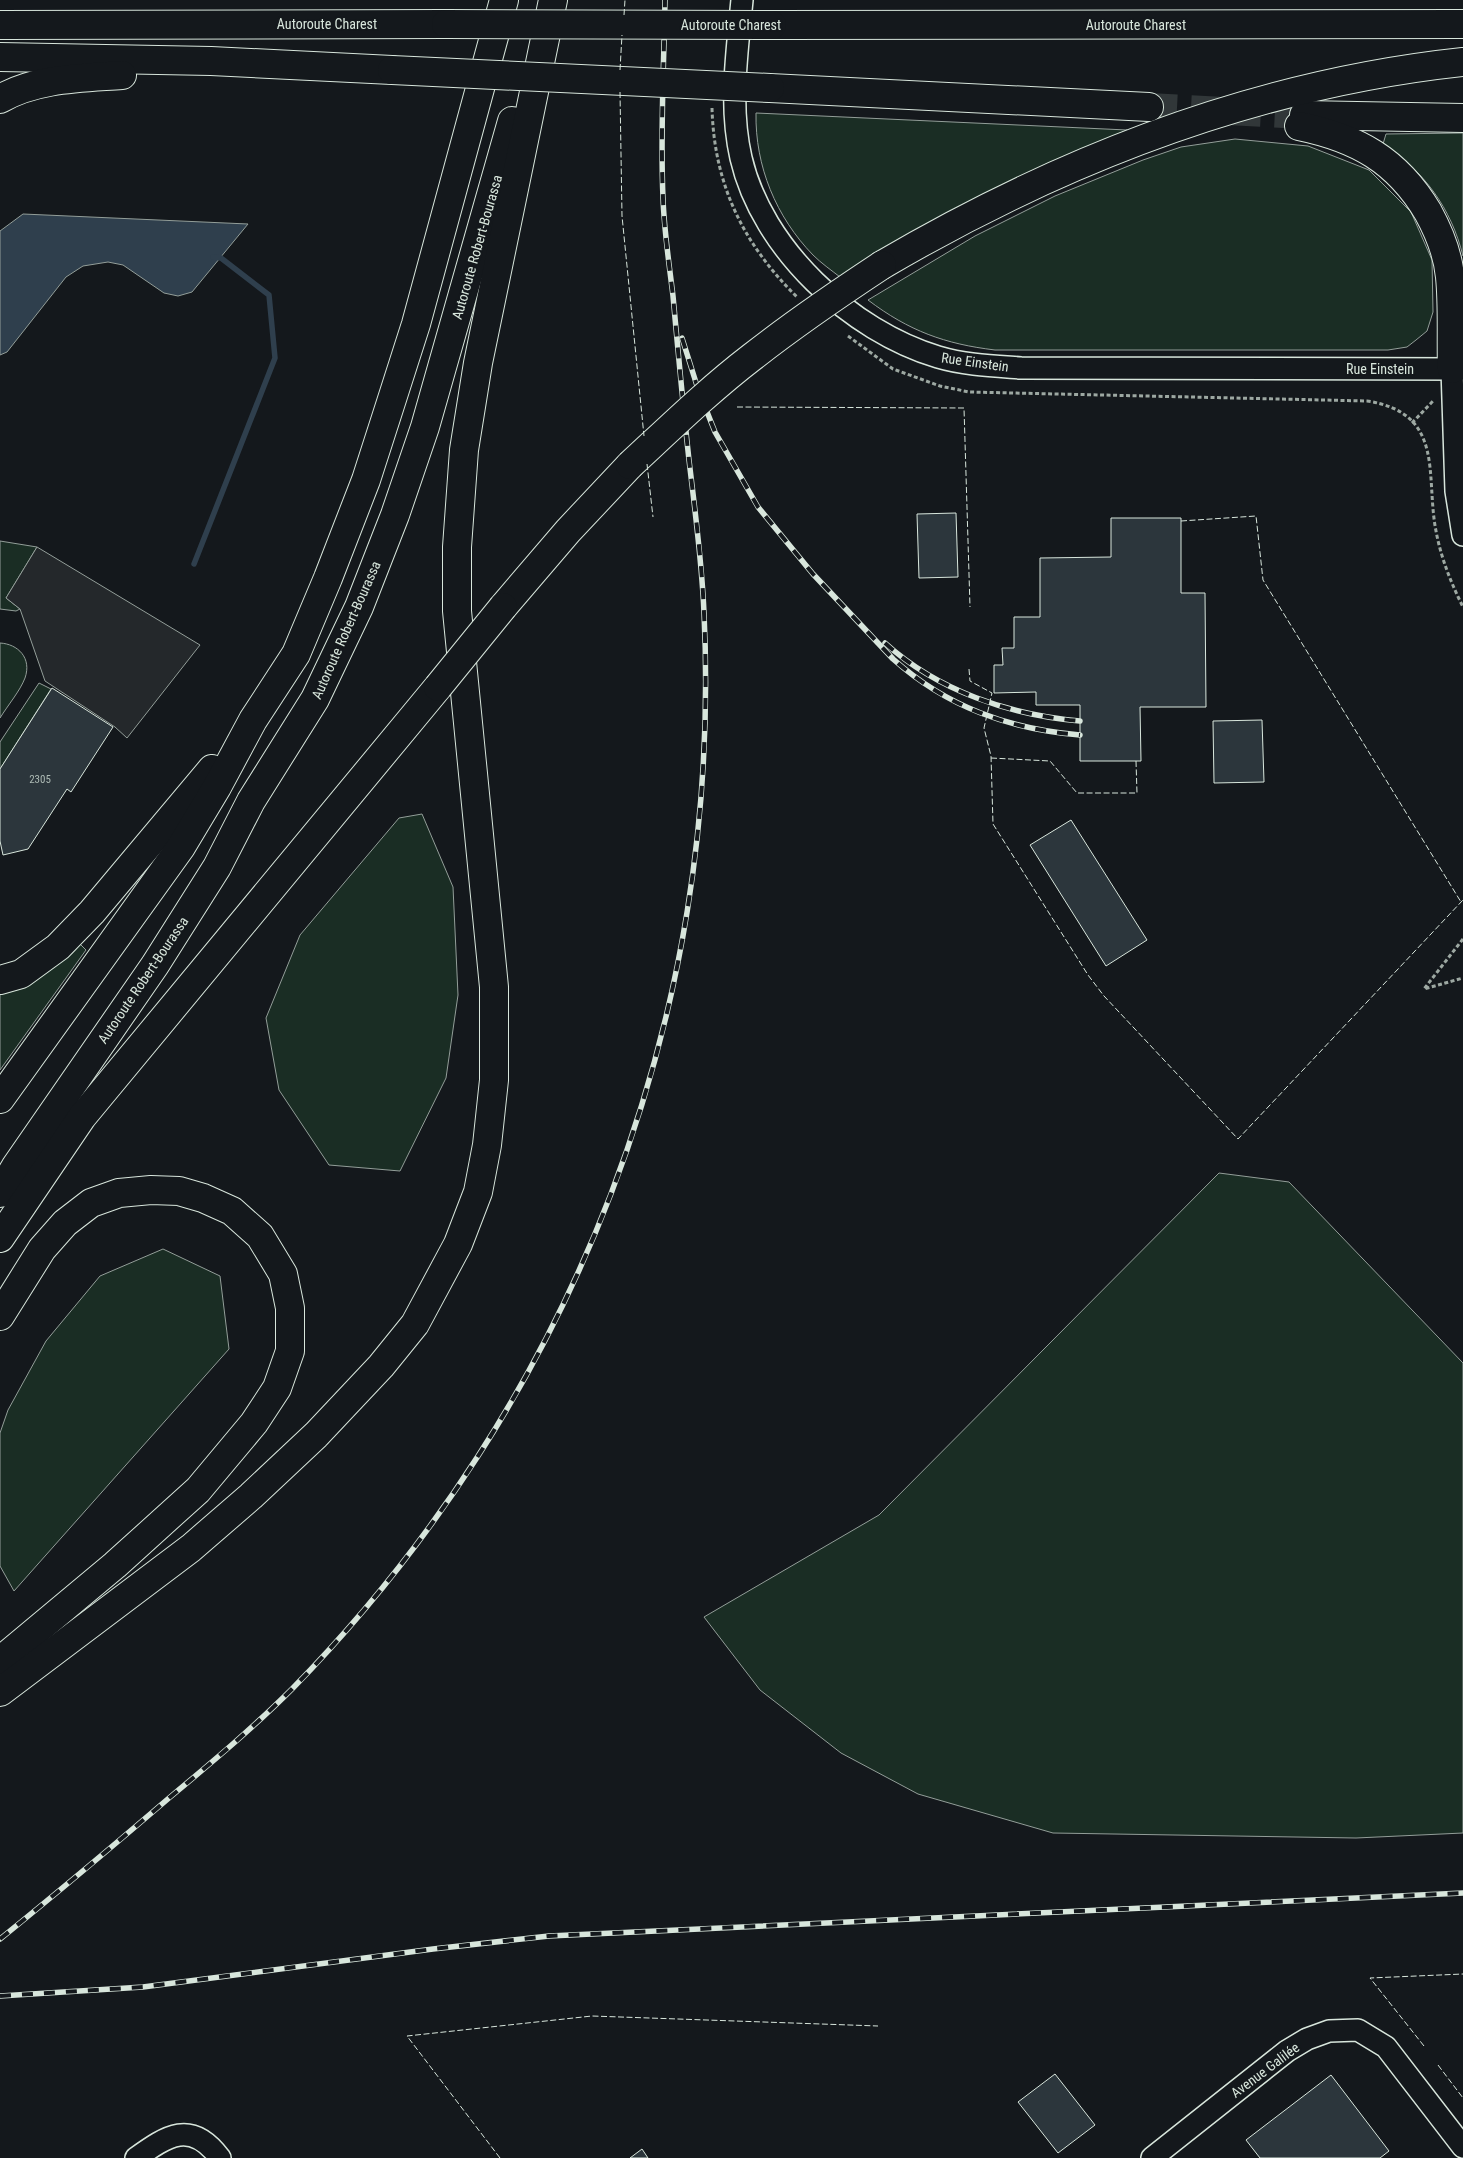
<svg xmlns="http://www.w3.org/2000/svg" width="1463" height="2158" font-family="'Roboto Condensed',sans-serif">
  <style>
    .green { fill: #1a2d24; stroke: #939e99 }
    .parking { fill: #24282b; stroke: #939e99 }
    .water { fill: #2f3f4d; stroke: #939e99 }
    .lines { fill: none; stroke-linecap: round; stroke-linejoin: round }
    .stream { stroke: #2f3f4d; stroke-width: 5.5 }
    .building { fill: #2c363c; stroke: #d8e6dc }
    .highway-tunnel { stroke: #313739; stroke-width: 28; stroke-dasharray: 28 14; stroke-linecap: butt }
    .minor-casing { stroke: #d8e6dc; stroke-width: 24 }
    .highway-casing { stroke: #d8e6dc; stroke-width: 30 }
    .path { stroke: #9da8a2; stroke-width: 3; stroke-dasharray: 4 2.5; stroke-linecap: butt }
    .minor { stroke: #14181c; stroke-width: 21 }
    .highway { stroke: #14181c; stroke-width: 28 }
    .rail-casing { stroke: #d8e6dc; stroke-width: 5.5 }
    .rail { stroke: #14181c; stroke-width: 4; stroke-dasharray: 11; stroke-linecap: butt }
    .highway-bridge-casing { stroke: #d8e6dc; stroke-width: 30; stroke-linecap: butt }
    .highway-bridge { stroke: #14181c; stroke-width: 28 }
    .fence { stroke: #d8e6dc; stroke-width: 1; stroke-dasharray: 6 2.5; stroke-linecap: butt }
    .labels { text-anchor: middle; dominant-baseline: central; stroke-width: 4; stroke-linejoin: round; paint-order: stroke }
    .number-label { font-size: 11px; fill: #adbab4 }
    .street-label { font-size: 14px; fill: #d8e6dc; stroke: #14181c }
  </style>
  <rect width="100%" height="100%" fill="#14181c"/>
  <g class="green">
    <path d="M756 113 1127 130 1034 171 921 228 840 277C831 270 821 263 813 255 776 217 755 166 756 113Z"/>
    <path d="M1463 133V256C1451 208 1424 171 1383 144L1386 134Z"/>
    <path d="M1235 139 1308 146 1369 170 1411 212 1432 260 1433 312 1427 331 1416 340 1407 347 1388 350H995C945 344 909 331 868 300L975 236 1055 196 1143 160 1181 147Z"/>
    <polygon points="0,541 37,547 6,598 20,609 16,611 0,609"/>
    <path d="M0 643C18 644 32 658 25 678 20 691 8 705 0 718Z"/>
    <polygon points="39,683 51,689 0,769 0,742"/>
    <polygon points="422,814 453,887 458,995 446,1078 400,1171 329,1165 279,1090 266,1018 300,935 399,818"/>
    <path d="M80 944 86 950 0 1070V994C34 984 55 969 80 944Z"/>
    <polygon points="1219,1173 1289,1182 1463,1363 1463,1833 1356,1838 1053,1833 918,1794 841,1753 760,1690 704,1617 879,1515"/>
    <polygon points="163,1249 220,1276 229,1349 14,1591 0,1566 0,1433 8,1410 46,1341 100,1276"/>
  </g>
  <polygon class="parking" points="37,547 200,645 127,738 115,727 45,681 20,609 6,598"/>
  <polygon class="water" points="23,214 248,224 192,292 178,296 164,293 123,265 108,262 83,266 66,277 7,352 0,355 0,231"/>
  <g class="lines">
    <polyline class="stream" points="194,564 275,358 269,295 221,258 213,257"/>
  </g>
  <g class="building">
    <polygon points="956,513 958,577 919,578 917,514"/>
    <polygon points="1111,518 1181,518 1181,593 1205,593 1206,707 1140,707 1141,761 1080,761 1080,705 1036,705 1036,692 994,693 994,665 1003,665 1002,648 1014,648 1014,617 1040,617 1040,558 1111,557"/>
    <polygon points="52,688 113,727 71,792 67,789 28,849 3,855 0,841 0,769"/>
    <polygon points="1262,720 1264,782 1214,783 1213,721"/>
    <polygon points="1071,820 1147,940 1106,966 1030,845"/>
    <polygon points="1055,2074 1095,2125 1058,2153 1018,2102"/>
    <polygon points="1331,2075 1389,2151 1380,2158 1260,2158 1246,2140"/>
    <polygon points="642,2149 648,2158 630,2158"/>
  </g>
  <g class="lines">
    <polyline class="highway-tunnel" points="1149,107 1304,115"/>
    <g class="minor-casing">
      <g id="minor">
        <path d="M742 0C737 53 729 106 741 158 762 249 851 331 938 357 965 365 993 366 1021 368L1463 369"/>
        <polyline points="1452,369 1456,491 1463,535"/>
        <path d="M136 2158C167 2136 191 2119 220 2158"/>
        <polyline points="1152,2158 1287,2051 1307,2039 1329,2031 1358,2030 1386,2047 1463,2147"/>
      </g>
    </g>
    <g class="highway-casing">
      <g id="highway">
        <polyline points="0,25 446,24"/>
        <polyline points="772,25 1463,24"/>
        <polyline points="0,57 211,61 392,70"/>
        <polyline points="770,88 1149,107"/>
        <path d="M0 99C36 78 82 78 122 75"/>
        <polyline points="1304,115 1463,118"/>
        <path d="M1299 126C1357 138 1397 160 1428 212 1439 232 1448 254 1450 277 1453 307 1451 338 1452 369"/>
        <path d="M882 265C1061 160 1256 84 1463 62"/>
        <polyline points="503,607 568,531 630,465"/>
        <polyline points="0,980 21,974 58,947 92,912 212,769"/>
        <polyline points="0,1099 181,847 217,787 253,720 296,654 328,578 366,480 393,396 416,324 504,0"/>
        <polyline points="0,1193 16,1166 155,965 217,867 251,801 315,699 359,607 395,515 425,427 512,121"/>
        <polyline points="0,1238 82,1117 438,687"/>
        <polyline points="0,1316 42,1249 65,1223 91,1203 119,1193 151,1190 179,1191 203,1198 232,1211 260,1236 283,1274 290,1308 290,1351 277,1388 254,1423 198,1490 115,1565 0,1661"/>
        <polyline points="0,1692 191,1548 251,1496 316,1435 381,1366 415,1324 458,1244 478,1192 487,1145 494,1080 494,987 457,611 457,547 464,450 478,363 553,0"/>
      </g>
    </g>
    <g class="path">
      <path d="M712 108C714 184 743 244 797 297"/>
      <path d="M848 336 893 369 940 386 969 392 1367 401C1446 413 1425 476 1436 531 1441 558 1451 583 1463 607"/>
      <polyline points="1412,423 1433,401"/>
      <polyline points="1463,939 1424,989 1463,978"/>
    </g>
    <use href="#minor" class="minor"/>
    <use href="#highway" class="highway"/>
    <g class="rail-casing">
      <g id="rail">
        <path d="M682 338 698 389 715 432 758 507 813 574 893 659C947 707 1009 729 1080 735"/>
        <path d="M885 643C938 691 1010 715 1080 721"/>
        <path d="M0 1939C57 1893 113 1846 169 1798 211 1763 253 1728 292 1689 574 1401 723 1016 704 613 702 562 695 511 689 460 683 405 678 351 673 296 669 263 664 230 663 198 660 132 664 66 665 0"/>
        <polyline points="0,1996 143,1987 433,1949 549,1936 1463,1893"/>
      </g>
    </g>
    <use href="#rail" class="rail"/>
    <g class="highway-bridge-casing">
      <g id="highway-bridge">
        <polyline points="446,24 772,25"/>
        <polyline points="392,70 770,88"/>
        <path d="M630 465C670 428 709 390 752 357 794 324 838 294 882 265"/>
        <polyline points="438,687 503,607"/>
      </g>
    </g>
    <use href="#highway-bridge" class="highway-bridge"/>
    <g class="fence">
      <polyline points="624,15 625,0"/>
      <polyline points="620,70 622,35"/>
      <polyline points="620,92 622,216 644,436"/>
      <polyline points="737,407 964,408 970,607"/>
      <polyline points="647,464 653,517"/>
      <polyline points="1181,521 1256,516 1263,580 1461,902"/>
      <polyline points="969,669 970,681 992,693 984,728 991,756 993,824 1088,975 1104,996 1238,1139 1463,900"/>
      <polyline points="991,758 1050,761 1077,793 1137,793 1136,761"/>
      <polyline points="1424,2046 1370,1978 1463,1974"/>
      <polyline points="1438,2065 1463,2098"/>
      <polyline points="500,2158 407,2036 592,2016 878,2026"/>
    </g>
  </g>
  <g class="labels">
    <g class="number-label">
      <text x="40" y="779">2305</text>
    </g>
    <g class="street-label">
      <text x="327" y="24">Autoroute Charest</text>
      <text x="731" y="25">Autoroute Charest</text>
      <text x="1136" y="25">Autoroute Charest</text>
      <text transform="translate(477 247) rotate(-74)">Autoroute Robert-Bourassa</text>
      <text transform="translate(975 362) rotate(8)">Rue Einstein</text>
      <text x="1380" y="369">Rue Einstein</text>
      <text transform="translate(346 630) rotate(-66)">Autoroute Robert-Bourassa</text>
      <text transform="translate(143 980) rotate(-56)">Autoroute Robert-Bourassa</text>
      <text transform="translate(1265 2070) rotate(-37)">Avenue Galilée</text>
    </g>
  </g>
</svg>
